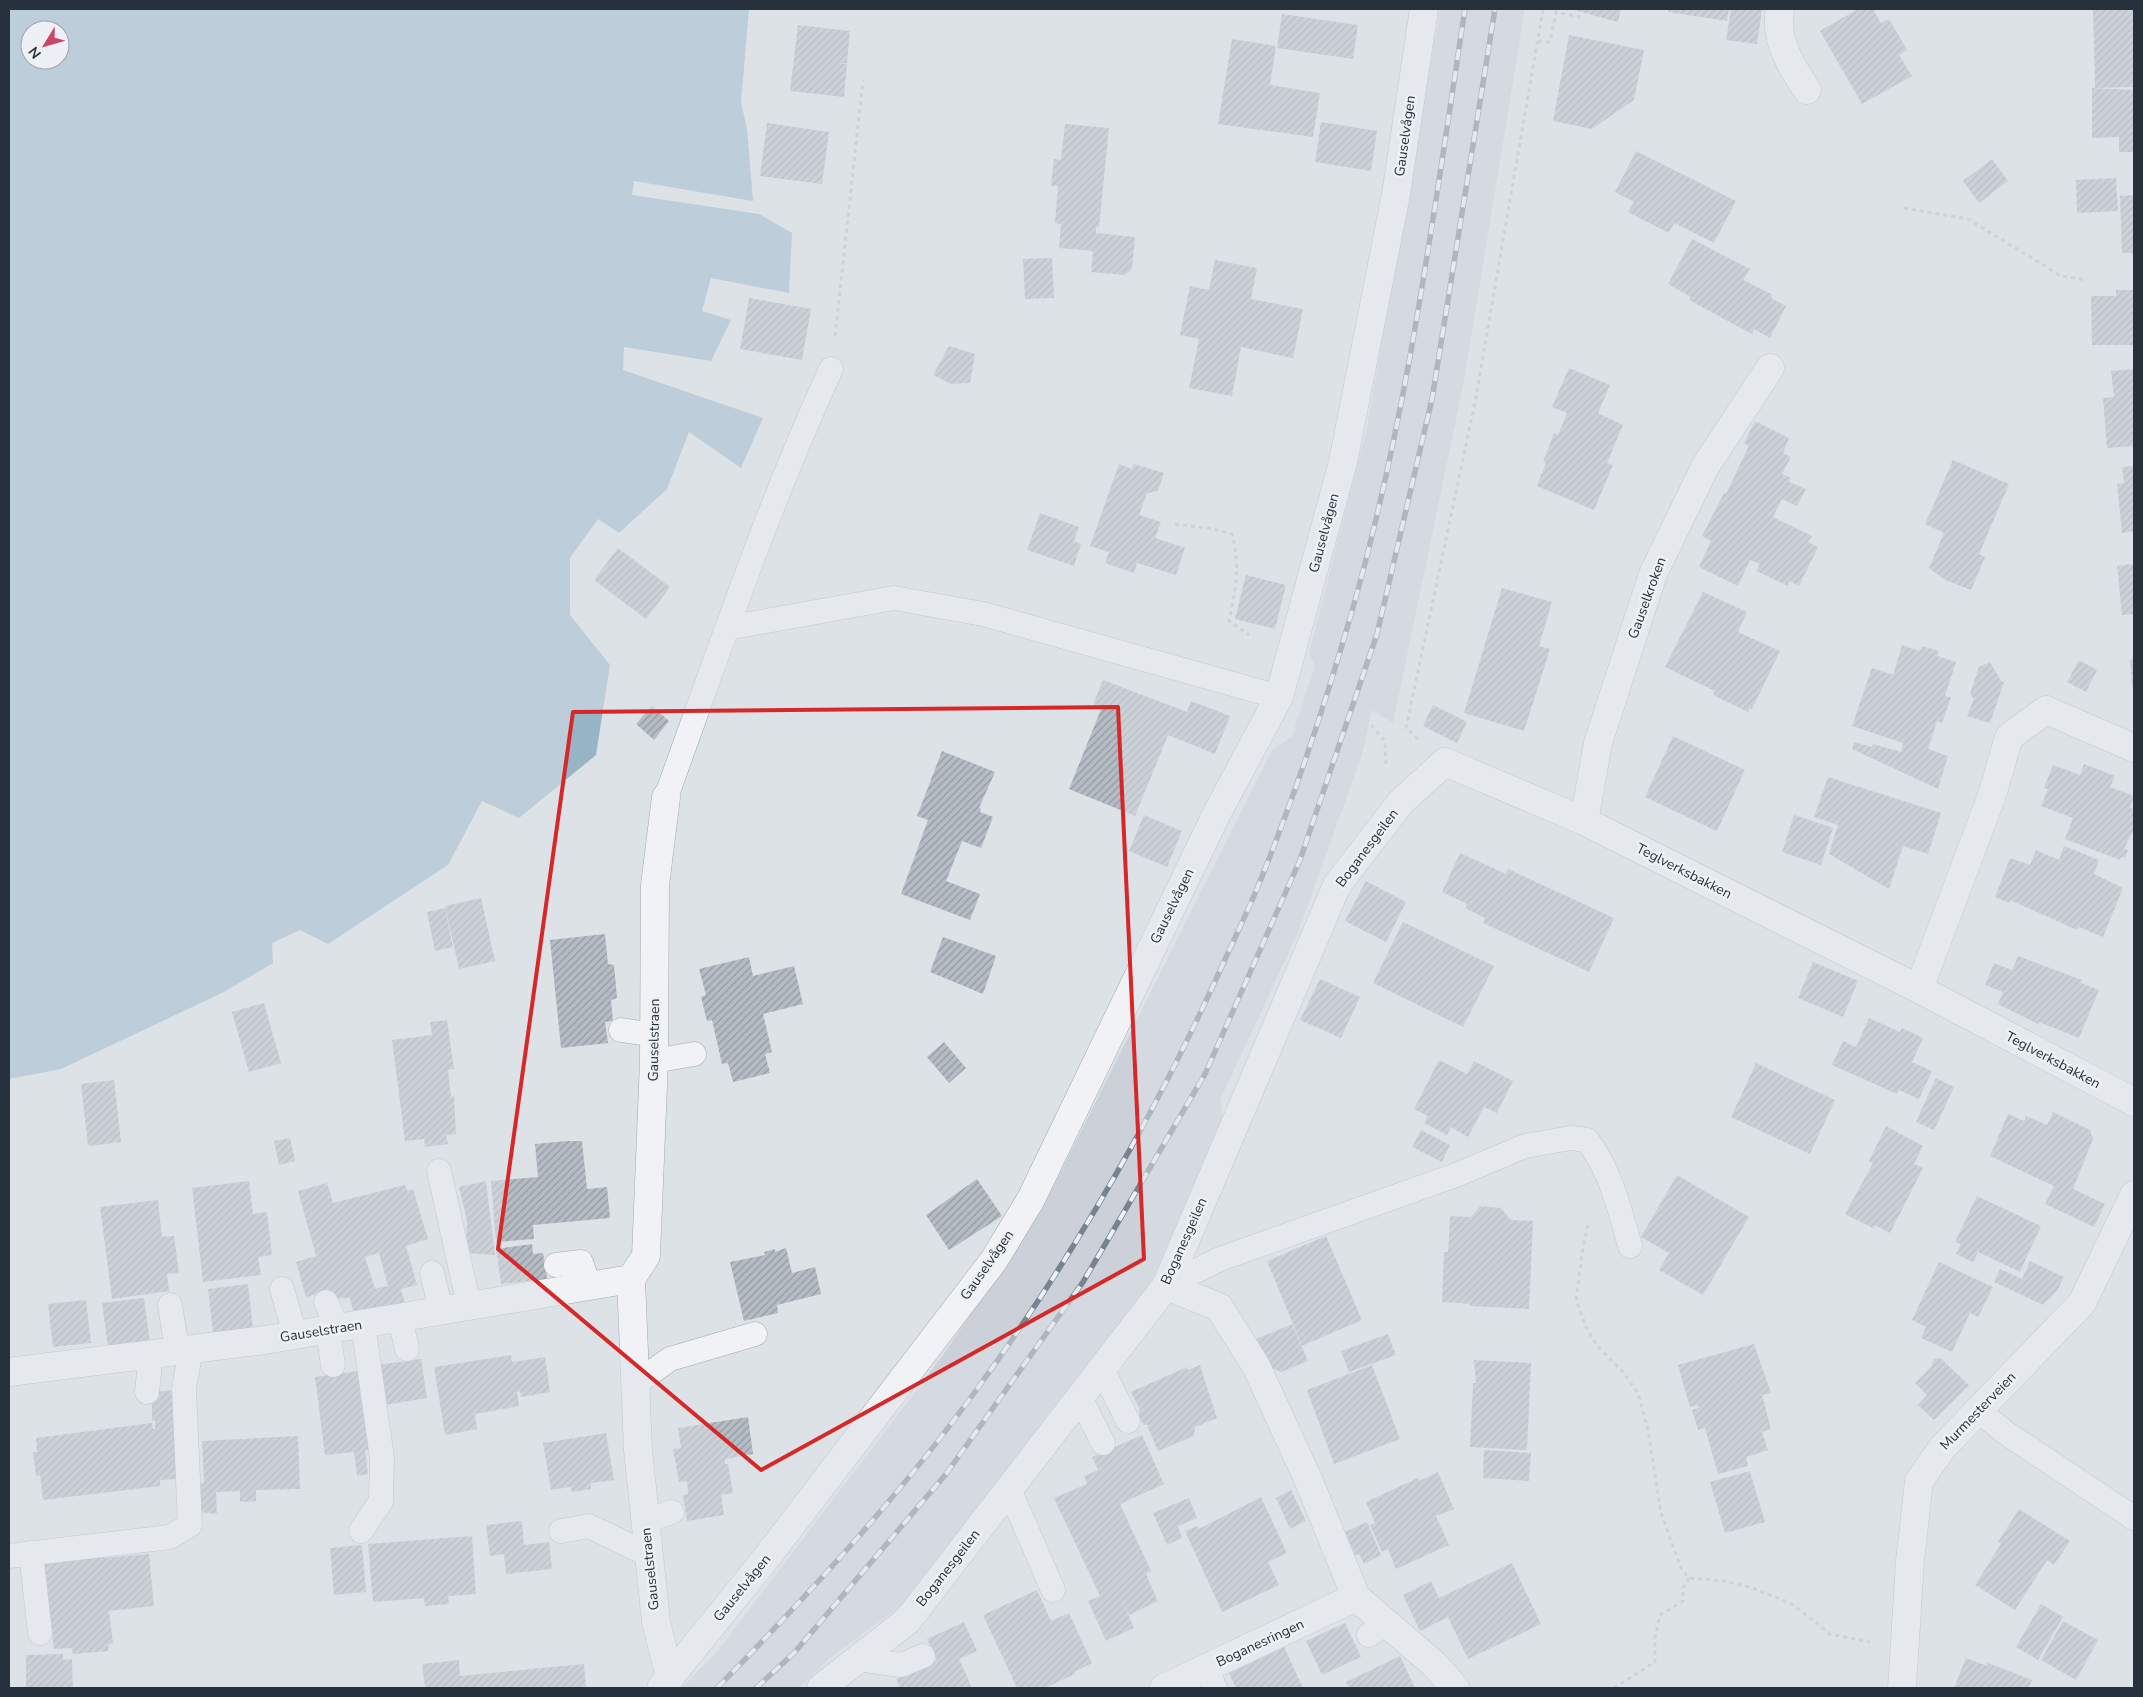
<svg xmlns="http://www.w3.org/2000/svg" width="2143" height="1697" font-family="'Nunito Sans',sans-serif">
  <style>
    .built { fill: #ccd1d9 }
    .water { fill: #98b4c7; fill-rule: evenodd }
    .building { fill: url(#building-hatch); fill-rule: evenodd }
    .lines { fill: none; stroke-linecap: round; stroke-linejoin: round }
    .service-casing { stroke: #a3a9b1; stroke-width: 25 }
    .minor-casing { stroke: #a3a9b1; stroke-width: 29 }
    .path { stroke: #bcc0c5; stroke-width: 3; stroke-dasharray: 4 4; stroke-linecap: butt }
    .service { stroke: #f0f2f5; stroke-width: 24 }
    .minor { stroke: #f0f2f5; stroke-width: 28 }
    .rail-casing { stroke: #778390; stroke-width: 5.5 }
    .rail { stroke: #edf1f5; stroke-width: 4; stroke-dasharray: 11; stroke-linecap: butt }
    .marked { fill: none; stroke: #d62828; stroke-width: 4; stroke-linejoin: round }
    .labels { text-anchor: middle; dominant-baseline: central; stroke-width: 5; stroke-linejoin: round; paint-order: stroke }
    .street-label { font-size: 14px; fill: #27313d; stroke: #edf1f5 }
  </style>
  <defs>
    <pattern id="building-hatch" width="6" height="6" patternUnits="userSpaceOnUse" patternTransform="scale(1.25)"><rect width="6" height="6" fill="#b5bcc4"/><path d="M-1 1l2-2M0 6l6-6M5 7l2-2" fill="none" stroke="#9399a0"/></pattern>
  </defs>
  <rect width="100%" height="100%" fill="#dde2e7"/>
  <polygon class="built" points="1440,9 1525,9 1463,386 1393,723 1372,710 1362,755 1297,935 1220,1100 1225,1132 1153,1281 915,1595 829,1659 799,1688 681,1688 716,1653 943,1355 1042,1209 1272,750 1292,736 1315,666 1309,653 1367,427"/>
  <path class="water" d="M9 9H749L741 102 747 129 753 201 634 181 632 195 759 214 792 233 789 293 711 278 702 311 731 320 711 361 624 347 623 370 763 418 741 468 689 432 667 489 619 533 598 519 570 558V615L610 665 596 755 519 818 482 801 448 865 328 944 300 930 272 943 273 963 224 992 61 1069 9 1079ZM30 30H60V60H30Z"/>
  <g class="building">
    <polygon points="1570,9 1621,9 1618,22"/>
    <polygon points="1669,9 1729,9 1727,21 1668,12"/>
    <polygon points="1731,9 1762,9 1757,44 1726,40"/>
    <polygon points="1858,9 1873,9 1881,23 1889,19 1907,50 1899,55 1912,76 1862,104 1820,31"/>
    <polygon points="2093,9 2134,9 2134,87 2095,88"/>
    <polygon points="1282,14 1358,25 1353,59 1277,48"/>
    <polygon points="798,25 850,31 847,63 839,63 847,64 844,97 790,91"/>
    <polygon points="1569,35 1644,50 1634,100 1592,129 1553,121"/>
    <polygon points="1232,39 1276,46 1270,85 1320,93 1313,137 1218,124"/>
    <polygon points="2092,88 2134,90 2134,152 2119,152 2119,137 2092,138"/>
    <polygon points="1321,122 1377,131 1371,171 1315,162"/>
    <polygon points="767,123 829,132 822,184 760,176"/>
    <polygon points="1065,124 1109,128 1099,228 1096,227 1096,233 1135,237 1132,269 1125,275 1091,272 1093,251 1059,248 1061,224 1055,223 1058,186 1051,186 1054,159 1061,160"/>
    <polygon points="1636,151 1736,201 1714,243 1674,223 1669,233 1628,212 1634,202 1615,192"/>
    <polygon points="1992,159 2008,181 1979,203 1963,181"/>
    <polygon points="2116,178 2118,211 2077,213 2076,180"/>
    <polygon points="2134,195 2134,253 2122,253 2120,196"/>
    <polygon points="1692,239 1750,269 1743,280 1773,295 1771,298 1786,306 1770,338 1754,329 1752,334 1689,300 1691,297 1668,284"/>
    <polygon points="1052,258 1054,298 1025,299 1023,259"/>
    <polygon points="1215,260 1257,268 1251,299 1303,309 1293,358 1241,347 1232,396 1189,388 1199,339 1180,335 1190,286 1209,290"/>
    <polygon points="2116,290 2134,290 2134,345 2092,345 2091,296 2116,296"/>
    <polygon points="749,298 811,309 802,360 740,349"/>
    <polygon points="949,346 975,354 970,383 951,384 933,375"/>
    <polygon points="1569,368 1610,385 1598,413 1623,425 1607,463 1613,465 1594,510 1537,486 1546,463 1543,462 1554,433 1558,435 1567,413 1552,407"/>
    <polygon points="2134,369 2134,446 2107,448 2103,398 2114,397 2111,371"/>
    <polygon points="1755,421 1789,438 1783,453 1791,457 1782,474 1791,478 1789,482 1806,489 1797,506 1782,499 1773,517 1812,536 1808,542 1818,547 1799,586 1789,581 1788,586 1756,571 1760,564 1750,560 1738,586 1699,567 1711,541 1702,536 1724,493 1726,494 1749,446 1744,443"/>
    <polygon points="1953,460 2009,484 1979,554 1985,557 1971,590 1945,580 1929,568 1944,533 1925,524"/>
    <polygon points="1119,464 1132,469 1134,464 1164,473 1158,491 1147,493 1139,515 1161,522 1155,538 1185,548 1176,575 1137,563 1134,573 1105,563 1109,552 1090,546"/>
    <polygon points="2134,466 2134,531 2122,533 2117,484 2124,483 2122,467"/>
    <polygon points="1040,513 1079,527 1074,541 1081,544 1074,566 1027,550"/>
    <polygon points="618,548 670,587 646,619 594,580"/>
    <polygon points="2134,564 2134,614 2122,615 2117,566"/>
    <polygon points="1246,575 1286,585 1275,629 1235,619"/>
    <polygon points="1502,588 1552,602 1539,646 1550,649 1524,731 1464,713"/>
    <polygon points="1703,592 1747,612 1738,632 1780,651 1752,709 1750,708 1748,712 1713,695 1715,691 1665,667"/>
    <polygon points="1902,645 1920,651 1922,646 1939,651 1937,656 1956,662 1945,696 1951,697 1942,723 1937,721 1928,749 1948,756 1938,789 1852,749 1854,742 1872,747 1873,744 1901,752 1903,743 1852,726 1872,668 1893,675"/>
    <polygon points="2134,659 2134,694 2133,694 2130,660"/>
    <polygon points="2079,660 2097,670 2086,692 2067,682"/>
    <polygon points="1990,662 2001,681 2004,682 1990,723 1967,716 1974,699 1970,694 1979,667"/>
    <polygon points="1103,680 1187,712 1191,701 1230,716 1215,754 1168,735 1135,816 1069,789 1102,707 1093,704"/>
    <polygon points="1433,705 1467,722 1457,743 1423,726"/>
    <polygon points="652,706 669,721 654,740 636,724"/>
    <polygon points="1673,736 1745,770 1717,831 1645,797"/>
    <polygon points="942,751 995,772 979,808 981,809 980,812 993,817 981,848 962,841 946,881 980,894 970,920 901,894 928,820 917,816"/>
    <polygon points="2084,764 2115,776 2110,787 2134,796 2130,808 2134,810 2134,829 2124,849 2128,850 2125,858 2121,857 2120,860 2065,839 2073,818 2041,806 2048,789 2044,788 2053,765 2080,775"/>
    <polygon points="1828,777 1941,813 1928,854 1903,846 1889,889 1829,854 1838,825 1814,817"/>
    <polygon points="1144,815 1182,831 1167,867 1129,851"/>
    <polygon points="1794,815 1833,828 1821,865 1782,852"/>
    <polygon points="2064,846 2099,860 2094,874 2123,888 2103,937 2079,927 2077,930 2010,900 2009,903 1995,897 2010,858 2030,865 2036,850 2059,860"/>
    <polygon points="1460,853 1506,874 1508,869 1614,918 1589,972 1483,923 1485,918 1465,908 1467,904 1442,892"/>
    <polygon points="1366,881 1406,902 1386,942 1345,921"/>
    <polygon points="481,898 495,961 459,969 445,906"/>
    <polygon points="445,908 453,947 435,951 427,912"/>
    <polygon points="1403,922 1494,966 1463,1027 1373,983"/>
    <polygon points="605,934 608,964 614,965 617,998 611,1000 613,1021 605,1022 608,1043 561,1048 550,940"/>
    <polygon points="943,937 996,956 983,994 930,972"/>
    <polygon points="2018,956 2082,980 2081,983 2099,990 2079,1038 2039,1022 2038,1024 1998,1004 2003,992 1985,985 1994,963 2012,970"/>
    <polygon points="749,957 753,976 794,966 803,1004 763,1014 772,1052 765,1054 770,1073 733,1082 728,1063 722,1064 712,1020 707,1021 701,997 706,995 699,969"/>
    <polygon points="1813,962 1858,981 1843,1017 1798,998"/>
    <polygon points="1320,979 1360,997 1341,1038 1300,1020"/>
    <polygon points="264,1003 281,1063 249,1072 232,1012"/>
    <polygon points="1869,1018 1900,1032 1902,1028 1923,1038 1912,1062 1932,1071 1919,1099 1899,1090 1897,1094 1832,1065 1843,1041 1856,1047"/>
    <polygon points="447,1020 454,1069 448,1070 451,1097 454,1096 456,1134 446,1135 448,1144 425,1147 424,1139 405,1141 392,1040 432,1035 430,1022"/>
    <polygon points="944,1042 966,1068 949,1083 927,1057"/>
    <polygon points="1439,1060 1467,1074 1474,1061 1513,1081 1497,1113 1484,1107 1468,1137 1451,1127 1447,1135 1424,1123 1428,1116 1414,1109"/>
    <polygon points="1756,1063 1835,1100 1810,1154 1731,1117"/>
    <polygon points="1936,1078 1954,1087 1934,1130 1916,1122"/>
    <polygon points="114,1080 121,1142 88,1146 81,1084"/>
    <polygon points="2053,1112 2090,1130 2093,1139 2073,1189 2105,1204 2094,1227 2045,1204 2054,1186 1990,1156 2008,1114 2024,1121 2026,1116 2047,1125"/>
    <polygon points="1886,1126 1923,1146 1914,1164 1923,1168 1890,1233 1875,1225 1873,1228 1845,1214 1873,1163 1869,1161"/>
    <polygon points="1421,1130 1450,1145 1442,1162 1412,1147"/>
    <polygon points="290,1138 295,1161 279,1165 274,1141"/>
    <polygon points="568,1141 582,1141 587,1189 607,1187 610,1218 533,1225 534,1239 496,1242 491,1181 538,1177 535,1144"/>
    <polygon points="1677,1175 1749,1217 1703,1295 1659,1270 1669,1253 1641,1237"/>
    <polygon points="977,1179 1002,1216 949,1250 926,1215"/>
    <polygon points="249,1181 253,1214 267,1212 272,1255 258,1257 261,1275 203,1282 192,1188"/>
    <polygon points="486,1181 495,1255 466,1253 467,1220 459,1187"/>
    <path d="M327 1183 333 1203 405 1185 407 1191 413 1189 428 1239 406 1246 417 1285 401 1289 405 1304 354 1315 350 1298 331 1299 329 1291 306 1297 296 1262 316 1256 298 1191ZM379 1253 388 1286 375 1289 365 1257Z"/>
    <polygon points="1977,1196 2041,1226 2020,1272 1978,1252 1973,1262 1956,1254 1961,1244 1955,1242"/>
    <polygon points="158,1200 162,1237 174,1236 179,1273 167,1274 169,1291 112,1299 100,1207"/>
    <polygon points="1480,1206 1501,1208 1511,1220 1533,1221 1529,1309 1470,1306 1470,1304 1442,1302 1444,1252 1448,1252 1450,1216 1471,1217"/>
    <polygon points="1326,1236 1362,1320 1302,1346 1267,1261"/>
    <polygon points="532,1244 533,1254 543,1253 547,1279 501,1284 496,1249"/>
    <polygon points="786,1248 792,1273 815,1267 821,1294 777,1305 778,1313 744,1321 730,1262 765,1255 764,1252 775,1249 775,1252"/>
    <polygon points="2030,1261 2064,1277 2057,1291 2043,1305 1994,1282 2000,1269 2022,1279"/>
    <polygon points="1939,1262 1993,1287 1978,1317 1970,1313 1952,1352 1921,1338 1926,1327 1912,1320"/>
    <polygon points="248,1284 253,1329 213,1333 208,1289"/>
    <polygon points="144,1298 150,1343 108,1348 102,1303"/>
    <polygon points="86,1300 91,1343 53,1347 48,1304"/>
    <polygon points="1292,1324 1308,1361 1281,1372 1268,1367 1256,1339"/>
    <polygon points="1388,1334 1396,1355 1349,1372 1341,1351"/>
    <polygon points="1754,1344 1771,1393 1762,1395 1771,1429 1762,1432 1768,1450 1746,1457 1748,1466 1718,1474 1705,1428 1698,1430 1692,1410 1699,1408 1698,1405 1690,1407 1678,1365"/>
    <polygon points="511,1355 512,1362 545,1357 550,1392 521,1397 520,1391 517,1392 519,1406 475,1414 477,1429 445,1435 434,1367"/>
    <polygon points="1940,1358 1969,1385 1934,1420 1918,1405 1927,1395 1915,1383 1931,1367 1934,1359"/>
    <polygon points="421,1359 427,1398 384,1405 378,1365"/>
    <polygon points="1474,1360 1531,1363 1527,1450 1470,1447 1473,1383 1476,1383"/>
    <polygon points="1200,1365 1217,1418 1195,1427 1194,1436 1158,1451 1147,1426 1151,1425 1144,1425 1139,1417 1139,1411 1144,1409 1140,1410 1131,1392 1187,1367 1188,1370"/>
    <polygon points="1372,1365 1400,1439 1334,1464 1307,1390"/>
    <polygon points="359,1371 369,1450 365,1450 368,1474 357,1476 354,1452 325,1455 315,1377"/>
    <polygon points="176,1390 176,1479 160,1480 160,1486 43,1500 40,1475 36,1476 33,1452 37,1452 36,1438 152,1423 153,1429 155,1429 155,1420 152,1421 152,1392"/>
    <polygon points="748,1417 753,1454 725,1459 725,1464 728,1464 733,1493 721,1495 724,1515 687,1521 683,1495 688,1494 687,1481 679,1482 673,1449 681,1448 678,1428"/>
    <polygon points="606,1433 614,1480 591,1483 591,1489 572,1492 570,1487 551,1490 543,1443"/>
    <polygon points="1142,1435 1164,1484 1120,1504 1151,1571 1146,1574 1158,1601 1129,1615 1120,1596 1134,1628 1106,1641 1088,1601 1100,1596 1054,1498 1087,1484 1084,1476 1098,1470 1092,1457"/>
    <polygon points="298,1436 300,1489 256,1490 256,1501 240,1502 240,1491 216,1492 217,1514 200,1512 198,1484 204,1483 202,1441"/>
    <polygon points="1484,1450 1531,1453 1529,1481 1483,1478"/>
    <polygon points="1750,1471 1765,1522 1725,1533 1710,1482"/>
    <polygon points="1438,1472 1454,1509 1436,1516 1449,1545 1396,1569 1388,1549 1382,1552 1370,1525 1375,1523 1366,1502 1418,1478 1419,1481"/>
    <polygon points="1291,1490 1306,1521 1290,1529 1276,1498"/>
    <polygon points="1261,1497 1287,1553 1268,1562 1279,1585 1222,1612 1185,1531 1197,1526 1199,1529"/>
    <polygon points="1189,1498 1197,1518 1178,1526 1182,1538 1167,1545 1153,1513"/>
    <polygon points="2019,1509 2070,1541 2054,1565 2047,1560 2015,1610 1975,1585 2001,1544 1998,1542"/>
    <polygon points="522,1521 524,1545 549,1542 552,1569 506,1574 504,1554 490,1556 486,1525"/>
    <polygon points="1367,1522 1381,1555 1364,1564 1359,1554 1355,1555 1345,1532"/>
    <polygon points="472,1536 476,1594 448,1596 449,1604 425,1606 424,1598 373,1602 368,1544"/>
    <polygon points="362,1545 366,1592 334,1595 330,1548"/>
    <polygon points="103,1551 104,1558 149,1554 154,1606 109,1611 113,1643 108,1644 109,1651 73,1654 72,1648 54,1649 44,1557"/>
    <polygon points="1512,1563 1541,1624 1468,1659 1448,1617 1420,1631 1403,1595 1431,1581 1439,1598"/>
    <polygon points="1037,1590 1051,1621 1069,1613 1092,1663 1074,1672 1075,1674 1045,1688 1017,1688 983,1615"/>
    <polygon points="2041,1604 2063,1617 2038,1660 2016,1647"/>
    <polygon points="2063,1621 2098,1640 2076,1680 2041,1660"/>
    <polygon points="964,1622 977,1651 959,1659 972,1688 900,1688 896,1679 937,1660 927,1639"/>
    <polygon points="1345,1623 1361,1657 1322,1675 1306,1641"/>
    <polygon points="1284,1647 1303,1688 1236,1688 1229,1673"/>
    <polygon points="63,1654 63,1660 72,1659 73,1688 26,1688 26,1655"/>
    <polygon points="1400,1656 1415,1688 1349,1688 1346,1682"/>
    <polygon points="1966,1658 1987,1666 1988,1663 2032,1680 2029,1688 1954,1688"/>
    <polygon points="459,1660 460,1676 584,1664 586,1688 425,1688 422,1664"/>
  </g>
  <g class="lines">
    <g class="service-casing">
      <g id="service">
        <polyline points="727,628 894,598 983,614 1279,697"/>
        <path d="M666 797C718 654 767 508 831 369"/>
        <polyline points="621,1030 655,1035"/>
        <polyline points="654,1061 694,1054"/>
        <polyline points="439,1171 469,1306"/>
        <polyline points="556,1265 581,1262 589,1286"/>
        <polyline points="432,1273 441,1311"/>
        <path d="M1166 1286 1220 1259 1456 1175 1525 1146 1571 1138 1587 1140C1611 1171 1619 1208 1630 1246"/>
        <polyline points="282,1289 295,1335"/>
        <polyline points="326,1302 337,1328"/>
        <polyline points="170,1305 177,1350"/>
        <polyline points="400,1318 407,1349"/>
        <polyline points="328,1330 333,1365"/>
        <polyline points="1102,1369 1128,1421"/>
        <polyline points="635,1384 670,1359 755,1334"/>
        <polyline points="147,1392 151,1353"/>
        <polyline points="1080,1397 1103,1443"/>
        <polyline points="1979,1411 2006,1433 2134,1518"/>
        <polyline points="1009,1489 1053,1590"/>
        <polyline points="645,1521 672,1512"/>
        <polyline points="361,1531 381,1501 382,1458 363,1324"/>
        <polyline points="561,1531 589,1526 649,1555"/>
        <polyline points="31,1553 40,1633"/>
        <polyline points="9,1556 170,1537 190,1525 184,1388 191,1349"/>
        <polyline points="1369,1635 1386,1623"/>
        <polyline points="858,1659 901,1665 923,1656"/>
        <polyline points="1206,1668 1215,1688"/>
      </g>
    </g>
    <g class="minor-casing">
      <g id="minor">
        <path d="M1780 9C1774 39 1791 66 1807 90"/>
        <polyline points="666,797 655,885 654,1061 646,1256 631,1279 638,1450 656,1622 670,1678"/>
        <polyline points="1584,821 1598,743 1653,574 1705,467 1770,368"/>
        <polyline points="1919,989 1992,795 2009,737 2046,710 2134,748"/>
        <polyline points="1166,1286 1219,1307 1256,1366 1308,1479 1356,1597 1435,1665 1455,1688"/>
        <polyline points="9,1372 265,1340 631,1279"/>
        <polyline points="661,1688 767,1557 994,1260 1031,1199 1217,813 1279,697 1343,462 1396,194 1424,9"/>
        <polyline points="821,1688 908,1620 1166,1286 1337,885 1401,802 1445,762 1584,821 1919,989 2134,1102"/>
        <polyline points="1164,1688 1356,1597"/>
        <polyline points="1902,1688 1910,1561 1919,1481 1943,1447 2082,1303 2134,1195"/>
      </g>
    </g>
    <g class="path">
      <polyline points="1538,41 1550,42 1556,12 1580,17"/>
      <polyline points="1904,208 1968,219 2061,276 2086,280"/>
      <polyline points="835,336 863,80"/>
      <path d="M1175 524 1214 529 1232 534C1240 565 1236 590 1229 621L1249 635"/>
      <polyline points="1371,725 1385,741 1386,767"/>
      <polyline points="1418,739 1406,728 1475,402 1543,9"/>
      <polyline points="1588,1225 1583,1247 1576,1300 1587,1329 1598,1347 1623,1372 1638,1393 1648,1430 1661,1513 1681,1568 1689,1578 1724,1581 1753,1588 1792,1604 1830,1634 1870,1642"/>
      <polyline points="1614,1688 1655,1662 1655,1637 1660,1615 1683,1601 1683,1588 1689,1578"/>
    </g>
    <use href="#service" class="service"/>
    <use href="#minor" class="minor"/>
    <g class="rail-casing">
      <g id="rail">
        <path d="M717 1688C809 1594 899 1497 977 1389 1073 1257 1155 1115 1222 966 1235 937 1249 909 1261 879 1296 792 1326 702 1352 611 1408 415 1434 210 1465 9"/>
        <polyline points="756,1688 794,1653 946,1474 1083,1282 1205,1074 1300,860 1377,634 1432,399 1495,9"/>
      </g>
    </g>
    <use href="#rail" class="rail"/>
  </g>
  <path d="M0 0H2143V1697H0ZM1118 707 1144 1259 761 1470 498 1249 573 712Z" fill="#dde2e7" fill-opacity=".55" fill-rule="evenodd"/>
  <path class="marked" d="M1118 707 1144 1259 761 1470 498 1249 573 712Z"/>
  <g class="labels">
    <g class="street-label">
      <text transform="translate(1405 136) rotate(-82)">Gauselvågen</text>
      <text transform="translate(1324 533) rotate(-75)">Gauselvågen</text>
      <text transform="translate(1647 598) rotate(-70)">Gauselkroken</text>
      <text transform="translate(1367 848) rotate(-53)">Boganesgeilen</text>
      <text transform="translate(1684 871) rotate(27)">Teglverksbakken</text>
      <text transform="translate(1172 906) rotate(-64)">Gauselvågen</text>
      <text transform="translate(654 1040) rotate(-89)">Gauselstraen</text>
      <text transform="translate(2053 1060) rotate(28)">Teglverksbakken</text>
      <text transform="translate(1184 1241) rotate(-66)">Boganesgeilen</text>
      <text transform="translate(987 1265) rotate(-55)">Gauselvågen</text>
      <text transform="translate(321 1331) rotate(-9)">Gauselstraen</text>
      <text transform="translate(1978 1411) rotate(-46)">Murmesterveien</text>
      <text transform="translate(948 1568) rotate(-52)">Boganesgeilen</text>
      <text transform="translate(650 1569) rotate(-96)">Gauselstraen</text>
      <text transform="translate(742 1588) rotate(-51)">Gauselvågen</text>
      <text transform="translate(1260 1643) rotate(-25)">Boganesringen</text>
    </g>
  </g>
  <rect width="2143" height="1697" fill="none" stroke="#27313d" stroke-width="20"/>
  <g transform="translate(45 45) rotate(233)"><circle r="24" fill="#edf1f5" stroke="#9ea4ab"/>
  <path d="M0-4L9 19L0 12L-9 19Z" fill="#cc4364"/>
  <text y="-8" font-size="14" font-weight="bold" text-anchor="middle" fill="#27313d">N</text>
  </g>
</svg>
